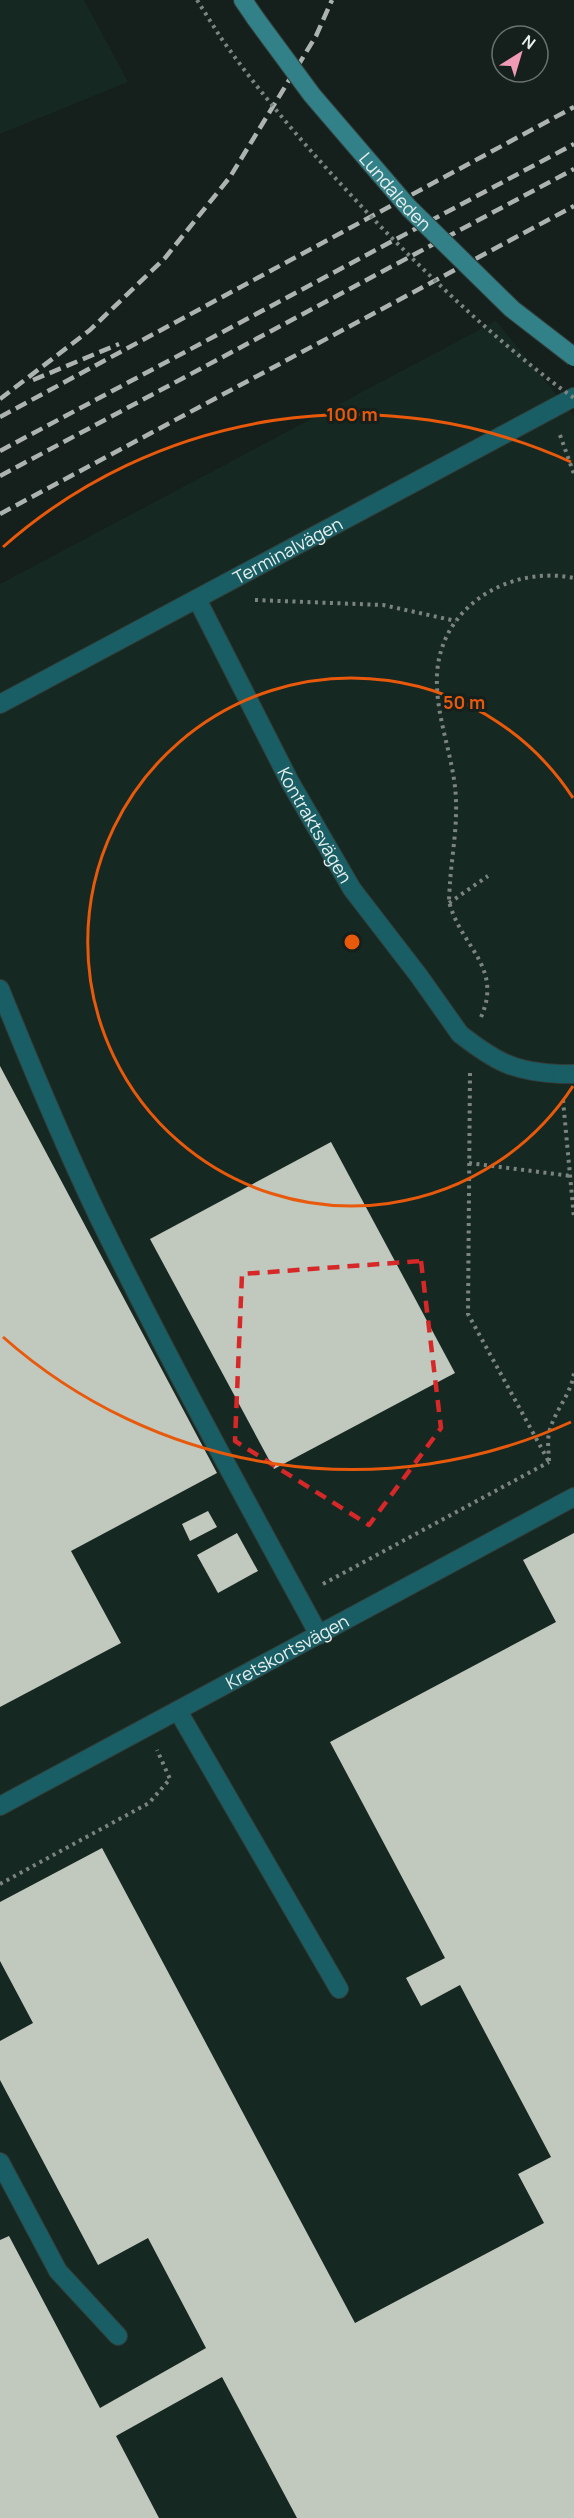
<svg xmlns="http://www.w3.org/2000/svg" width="574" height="2518" font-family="Manrope,sans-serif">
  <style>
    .built { fill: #162822 }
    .building { fill: #c1c8be }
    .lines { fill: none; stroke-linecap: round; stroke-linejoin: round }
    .lane-casing { stroke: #333c38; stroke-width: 20 }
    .street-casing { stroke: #333c38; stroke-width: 20 }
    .secondary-casing { stroke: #333c38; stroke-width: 20 }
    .path { stroke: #7b8480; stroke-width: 4; stroke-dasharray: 3 4.5; stroke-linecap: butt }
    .lane { stroke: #195e65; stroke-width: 18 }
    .street { stroke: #195e65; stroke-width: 18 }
    .secondary { stroke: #328088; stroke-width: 18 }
    .rail { stroke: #acb3b0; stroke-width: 4.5; stroke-dasharray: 12 6; stroke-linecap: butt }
    .secondary-bridge-casing { stroke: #333c38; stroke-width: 20; stroke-linecap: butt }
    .path-bridge { stroke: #7b8480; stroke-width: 4; stroke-dasharray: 3 4.5; stroke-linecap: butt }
    .secondary-bridge { stroke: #328088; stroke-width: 18 }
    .marked { fill: none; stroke: #d62828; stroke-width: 4.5; stroke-dasharray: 12 8; stroke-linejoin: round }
    .ring { fill: none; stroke: #e8590c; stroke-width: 3 }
    .labels { text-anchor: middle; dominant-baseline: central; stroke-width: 6; stroke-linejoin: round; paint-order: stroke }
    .street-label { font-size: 18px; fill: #e8efec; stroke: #151f1b }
    .centre { fill: #e8590c; stroke: #151f1b; stroke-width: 3 }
    .ring-label { font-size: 18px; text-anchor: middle; font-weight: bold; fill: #e8590c; stroke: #151f1b; stroke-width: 6; stroke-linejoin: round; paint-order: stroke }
  </style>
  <rect width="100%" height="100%" fill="#151f1b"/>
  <g class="built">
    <polygon points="0,0 84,0 128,82 0,134"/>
    <polygon points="496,321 574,416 574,2518 0,2518 0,584"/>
  </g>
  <g class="building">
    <polygon points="0,1066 217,1473 71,1551 121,1643 0,1707"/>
    <polygon points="331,1142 455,1373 274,1469 150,1239"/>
    <polygon points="208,1511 217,1527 190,1541 182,1524"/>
    <polygon points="237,1533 258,1571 218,1593 197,1555"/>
    <polygon points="574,1533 574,2518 297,2518 222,2377 116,2436 159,2518 0,2518 0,2240 9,2236 100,2408 206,2348 148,2238 98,2265 0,2080 0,2041 33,2023 0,1961 0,1902 102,1848 355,2323 544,2223 518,2174 551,2157 460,1985 421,2006 406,1978 445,1958 330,1742 556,1622 523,1560"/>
  </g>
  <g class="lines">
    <g class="lane-casing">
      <g id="lane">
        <path d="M460 1034C496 1062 514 1072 561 1074"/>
        <polyline points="178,1711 339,1989"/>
        <polyline points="0,2162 58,2271 118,2336"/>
      </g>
    </g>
    <g class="street-casing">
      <g id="street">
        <path id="s1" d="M197 599 290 782 352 889 419 976 460 1034"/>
        <path id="s2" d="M0 704 574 397"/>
        <path d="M0 989C31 1066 63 1143 99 1218 168 1359 244 1497 319 1635"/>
        <polyline points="561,1074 574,1074"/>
        <path id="s3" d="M0 1806 574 1497"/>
      </g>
    </g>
    <g class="secondary-casing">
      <polyline id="secondary" points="243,0 256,19"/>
    </g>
    <g class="path">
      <polyline points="197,0 221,38"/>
      <polyline points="560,435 574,474"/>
      <polyline points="255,600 383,605 456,621"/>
      <polyline points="449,903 488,876"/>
      <path d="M481 1017C503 968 462 947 450 905 448 899 450 889 450 882 452 856 457 828 456 801 455 759 435 718 437 675 440 606 510 565 574 578"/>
      <polyline points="470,1073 468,1314 549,1462"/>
      <polyline points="563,1100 574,1218"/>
      <polyline points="469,1163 571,1176"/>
      <path d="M549 1461C549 1453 547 1442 549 1433 554 1411 571 1395 574 1373"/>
      <polyline points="323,1584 549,1462"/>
      <polyline points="0,1884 149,1803 170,1779 157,1750"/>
    </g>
    <use href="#lane" class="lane"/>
    <use href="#street" class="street"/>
    <use href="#secondary" class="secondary"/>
    <g class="rail">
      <polyline points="33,380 119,344"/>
      <polyline points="0,399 90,330 165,258 230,177 316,36 332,0"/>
      <polyline points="0,417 574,107"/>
      <polyline points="0,451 574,144"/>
      <polyline points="0,476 574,169"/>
      <polyline points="0,514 574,206"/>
    </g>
    <g class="secondary-bridge-casing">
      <g id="secondary-bridge">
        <path id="s4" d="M256 19 312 95 409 208 512 309 574 357"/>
      </g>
    </g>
    <path class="path-bridge" d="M221 38C269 106 323 166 380 226 441 288 503 347 574 398"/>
    <use href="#secondary-bridge" class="secondary-bridge"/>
  </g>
  <path class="marked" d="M421 1261 441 1428 369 1525 235 1441 242 1274Z"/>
  <g class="ring">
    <path d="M573 1086A264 264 0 1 1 573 798"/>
    <path d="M571 1422A527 527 0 0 1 3 1337M3 547A527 527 0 0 1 571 462"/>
  </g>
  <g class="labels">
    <g class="street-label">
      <text stroke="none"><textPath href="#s4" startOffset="222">Lundaleden</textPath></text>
      <text stroke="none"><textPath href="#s2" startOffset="326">Terminalvägen</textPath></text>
      <text stroke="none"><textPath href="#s1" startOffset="255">Kontraktsvägen</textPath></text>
      <text stroke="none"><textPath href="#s3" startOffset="326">Kretskortsvägen</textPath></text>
    </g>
  </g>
  <circle cx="352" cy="942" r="9" class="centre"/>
  <g class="ring-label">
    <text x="352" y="421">100 m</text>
    <text x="464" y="709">50 m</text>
  </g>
  <g transform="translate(520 54) rotate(37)"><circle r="28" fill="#151f1b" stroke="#69726f" stroke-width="1.5"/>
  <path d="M0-4.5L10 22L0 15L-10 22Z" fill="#f09ab5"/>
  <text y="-9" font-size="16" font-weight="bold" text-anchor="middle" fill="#e8efec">N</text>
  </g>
</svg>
